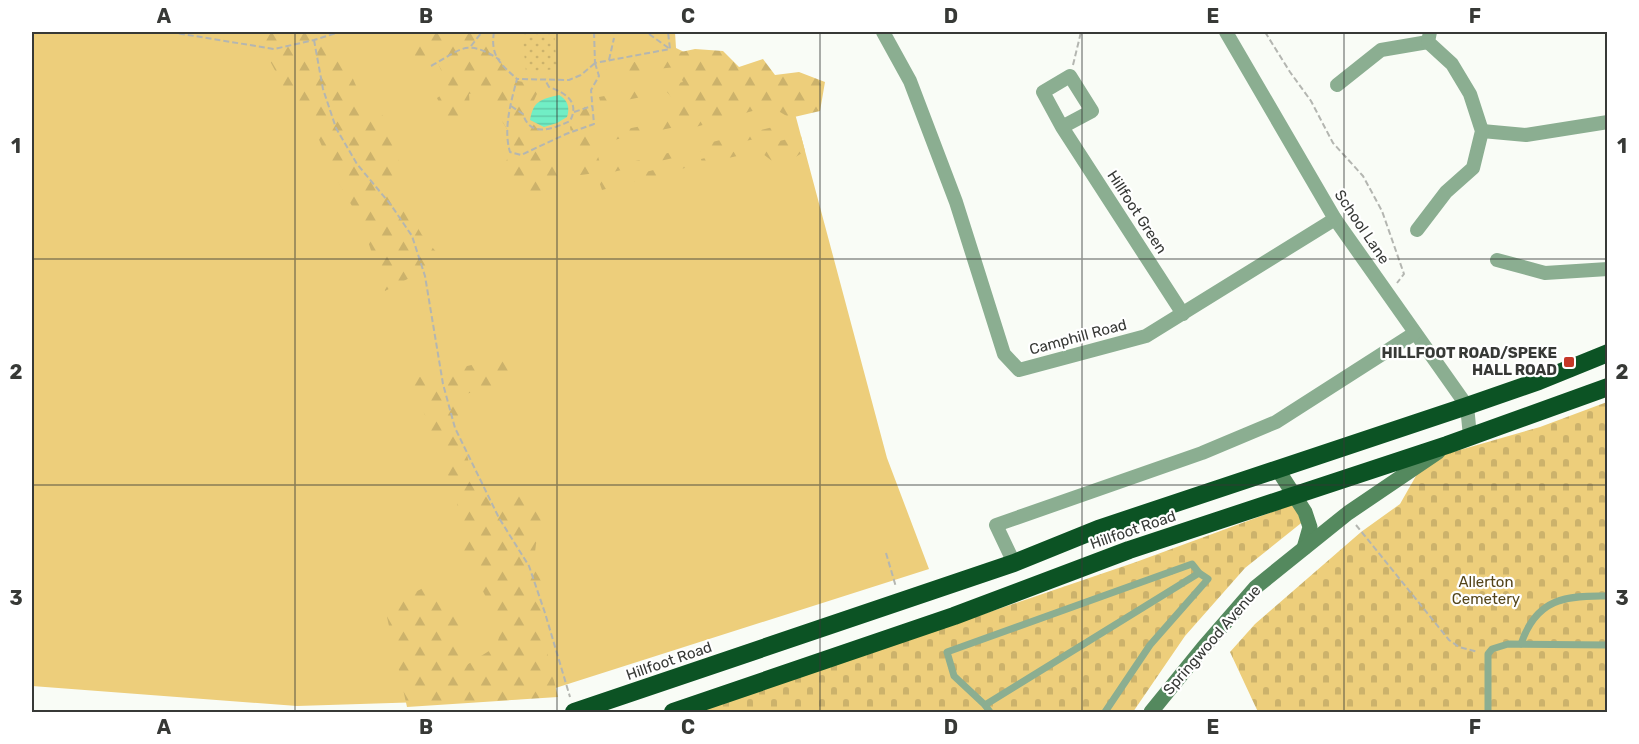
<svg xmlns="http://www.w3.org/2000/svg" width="1639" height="744" font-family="Rubik,sans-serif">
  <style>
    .green { fill: #edce7b }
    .forest { fill: url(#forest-firs) }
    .cemetery { fill: url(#cemetery-stones) }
    .garden { fill: url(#garden-dots) }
    .water { fill: url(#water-rules) }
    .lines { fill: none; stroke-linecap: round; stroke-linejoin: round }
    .path { stroke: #b4b6b1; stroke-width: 2; stroke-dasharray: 6 3; stroke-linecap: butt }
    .lane { stroke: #8bae91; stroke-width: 7 }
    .street { stroke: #8bae91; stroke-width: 14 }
    .secondary { stroke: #54895e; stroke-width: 15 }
    .highway { stroke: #0c5324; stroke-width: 18 }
    .grid { fill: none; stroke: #373936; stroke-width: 1.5; stroke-opacity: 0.55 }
    .poi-dot { fill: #c53828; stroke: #fff; stroke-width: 2 }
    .labels { text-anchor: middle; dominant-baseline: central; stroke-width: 4.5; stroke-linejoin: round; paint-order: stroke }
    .street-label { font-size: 15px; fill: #373936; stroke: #fff }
    .poi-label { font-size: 15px; font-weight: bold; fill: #373936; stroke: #fff; text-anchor: end }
    .park-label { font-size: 15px; fill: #54451a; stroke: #fff }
    .neatline { fill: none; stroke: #373936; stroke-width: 2 }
    .grid-label { font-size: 20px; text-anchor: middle; font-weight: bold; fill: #373936 }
  </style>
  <defs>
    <pattern id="forest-firs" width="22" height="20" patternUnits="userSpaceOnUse" patternTransform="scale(1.5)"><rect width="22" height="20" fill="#edce7b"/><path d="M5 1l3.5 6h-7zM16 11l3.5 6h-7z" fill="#ccb26b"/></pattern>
    <pattern id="cemetery-stones" width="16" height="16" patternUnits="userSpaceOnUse" patternTransform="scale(1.5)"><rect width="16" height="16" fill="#edce7b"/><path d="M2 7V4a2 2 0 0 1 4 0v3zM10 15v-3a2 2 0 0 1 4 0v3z" fill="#ccb26b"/></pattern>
    <pattern id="garden-dots" width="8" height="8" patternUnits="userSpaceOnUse" patternTransform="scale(1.5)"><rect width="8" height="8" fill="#edce7b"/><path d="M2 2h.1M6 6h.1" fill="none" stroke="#ccb26b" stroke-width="1.8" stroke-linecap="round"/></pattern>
    <pattern id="water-rules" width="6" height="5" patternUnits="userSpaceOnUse" patternTransform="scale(1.5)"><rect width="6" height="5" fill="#71eec5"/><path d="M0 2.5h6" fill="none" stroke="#62cdaa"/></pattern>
  </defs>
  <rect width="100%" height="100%" fill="#f9fcf6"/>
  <polygon class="green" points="32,32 675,32 676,48 793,106 887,458 929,569 521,699 297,706 32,686"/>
  <g class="forest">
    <polygon points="251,32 320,32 349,70 367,110 380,111 390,129 400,166 391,183 422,235 443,260 385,291 362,224 334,174 314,128 293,104 255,33"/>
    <polygon points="419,32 482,32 512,80 541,85 527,116 543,136 540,152 552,162 554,168 557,162 592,165 590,150 582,149 572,138 570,127 578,116 576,98 587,99 595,147 606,182 619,179 621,185 602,190 596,173 573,176 564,181 555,169 558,179 538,202 508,184 503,167 514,146 512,137 500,118 494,95 485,89 469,94 470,111 448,121 437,98 450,89 434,55 416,58 410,45"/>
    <polygon points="695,49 723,51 739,67 763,59 775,75 799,72 825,82 820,111 790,118 770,106 692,128 680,126 604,142 602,134 671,120 681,108 667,92 601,105 599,97 683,82 676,67 609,74 606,68"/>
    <polygon points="773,127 776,134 613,172 611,167"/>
    <polygon points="801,136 805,151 780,167 759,151 702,164 701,159"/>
    <polygon points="693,160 696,165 629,183 626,177"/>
    <polygon points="506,357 514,368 506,386 454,396 475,491 504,498 530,491 546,518 536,544 534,560 546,595 545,644 558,697 407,707 385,608 423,588 450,603 463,632 465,666 497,646 501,626 460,547 457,498 411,379"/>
  </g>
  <g class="cemetery">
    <polygon points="1607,402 1607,712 1258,712 1230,652 1255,624 1361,532 1400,504 1425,460 1540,427"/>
    <polygon points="1305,500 1310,516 1245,568 1185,636 1133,712 697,712 1136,562"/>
  </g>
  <polygon class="garden" points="522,32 554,32 557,69 526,72"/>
  <path class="water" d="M559 95C568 100 570 108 567 117L557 123 544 127 530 120C533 101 541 99 559 95Z"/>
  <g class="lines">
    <g class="path">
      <polyline points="170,32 274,49 314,40 340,32"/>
      <path d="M494 32C490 55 500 64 517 79"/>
      <polyline points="594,32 595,63 670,49 668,32"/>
      <polyline points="1265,32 1290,72 1311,101 1333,143 1363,176 1382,211 1404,274 1397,283"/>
      <polyline points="649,34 670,49"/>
      <polyline points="314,40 323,89 336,128 357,164 391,205 412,236 425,276 443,384 455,428 499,518 529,566 545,613 570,697"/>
      <polyline points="471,46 482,32"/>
      <polyline points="609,60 614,38"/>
      <path d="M595 63 599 76 591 90 594 124 566 134 521 155 510 152C503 129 511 102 517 79L569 80 581 75Z"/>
      <polyline points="1073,65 1081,32"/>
      <path d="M431 66C462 49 466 38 500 60"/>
      <path d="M511 106 523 114C530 138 553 129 570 121 580 102 566 93 549 87L545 80"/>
      <polyline points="574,112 592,106"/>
      <polyline points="1356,525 1449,640 1459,647 1478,652"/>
      <polyline points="886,553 896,587"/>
    </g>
    <g class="lane">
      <path d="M1521 644C1536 599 1565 595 1608 596"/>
      <polyline points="985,705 1199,573"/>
      <polyline points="990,712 985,705 954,676 947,652 1192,564 1199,573 1208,579 1150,645 1105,712"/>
      <polyline points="1488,712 1488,654 1492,649 1508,644 1608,645"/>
    </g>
    <g class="street">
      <polyline points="883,32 910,81 956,202 1004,354 1019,370 1146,336 1335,219"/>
      <polyline points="1226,32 1335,219 1467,406 1470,436"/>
      <polyline points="1337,85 1381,50 1428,42"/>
      <polyline points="1062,127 1092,111 1070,76 1043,92 1062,127 1183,314"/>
      <polyline points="1482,131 1526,135 1608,122"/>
      <polyline points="1417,230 1446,192 1473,168 1482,131 1470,94 1452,64 1428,42 1430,32"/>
      <polyline points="1497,260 1545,273 1608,269"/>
      <polyline points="1014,563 996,525 1202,453 1276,422 1415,333"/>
    </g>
    <g class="secondary">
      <polyline points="1278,470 1305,512 1310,527 1304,548"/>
      <polyline points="1151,712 1203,648 1256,587 1348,513 1438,452"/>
    </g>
    <g class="highway">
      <polyline points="574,712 1014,563 1098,529 1467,406 1539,381 1608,353"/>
      <polyline points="673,712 954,616 1129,550 1447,445 1608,387"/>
    </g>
  </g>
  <path class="grid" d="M295 32V712M557 32V712M820 32V712M1082 32V712M1344 32V712M32 259H1608M32 485H1608"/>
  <rect class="poi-dot" x="1563" y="356" width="12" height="12" rx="3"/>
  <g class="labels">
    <g class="street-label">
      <text transform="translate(1137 212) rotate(57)">Hillfoot Green</text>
      <text transform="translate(1362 227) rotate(56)">School Lane</text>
      <text transform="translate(1078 337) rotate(-15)">Camphill Road</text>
      <text transform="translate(1133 530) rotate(-19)">Hillfoot Road</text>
      <text transform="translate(1212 640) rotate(-49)">Springwood Avenue</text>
      <text transform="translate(669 661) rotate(-19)">Hillfoot Road</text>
    </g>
    <g class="poi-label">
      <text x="1557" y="353">HILLFOOT ROAD/SPEKE<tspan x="1557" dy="17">HALL ROAD</tspan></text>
    </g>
    <g class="park-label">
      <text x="1486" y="582">Allerton<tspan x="1486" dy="17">Cemetery</tspan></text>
    </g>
  </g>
  <rect width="1639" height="744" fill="none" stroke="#ffffff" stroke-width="66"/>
  <rect x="33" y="33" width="1573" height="678" class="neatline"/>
  <g class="grid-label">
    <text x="164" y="23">A</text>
    <text x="426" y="23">B</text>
    <text x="688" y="23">C</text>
    <text x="951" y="23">D</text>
    <text x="1213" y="23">E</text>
    <text x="1475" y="23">F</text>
    <text x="16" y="153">1</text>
    <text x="1622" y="153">1</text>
    <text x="16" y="379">2</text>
    <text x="1622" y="379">2</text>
    <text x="16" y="605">3</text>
    <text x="1622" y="605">3</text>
    <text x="164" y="734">A</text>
    <text x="426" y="734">B</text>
    <text x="688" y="734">C</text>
    <text x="951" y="734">D</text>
    <text x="1213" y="734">E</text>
    <text x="1475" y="734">F</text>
  </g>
</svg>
